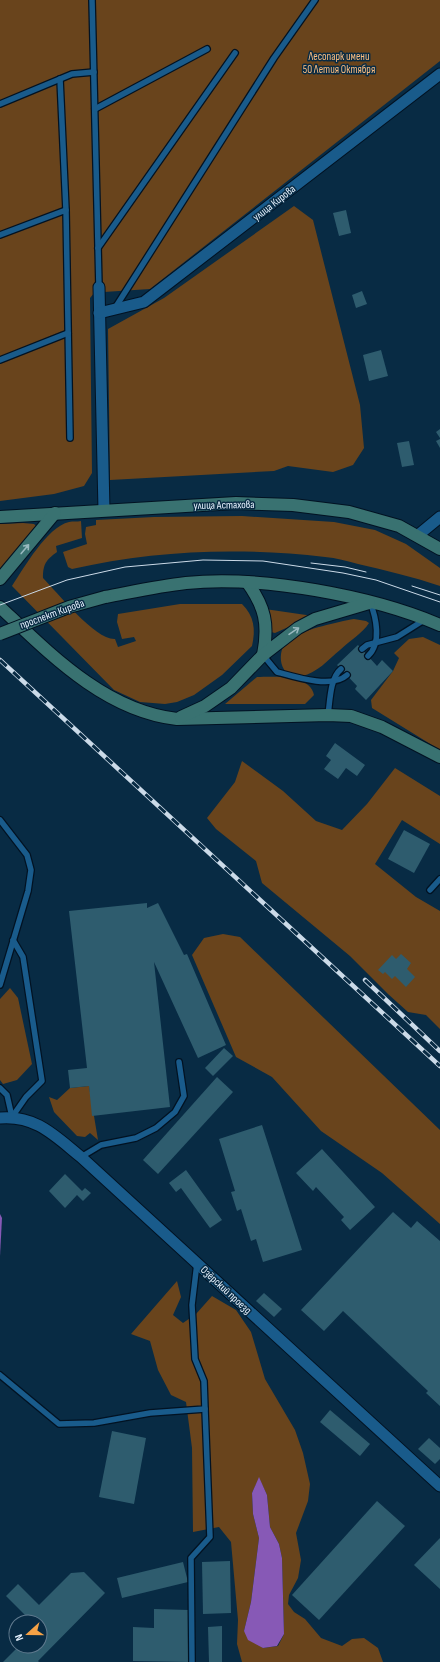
<svg xmlns="http://www.w3.org/2000/svg" width="440" height="1662" font-family="'Sofia Sans Condensed',sans-serif">
  <style>
    .green { fill: #69441c; fill-rule: evenodd }
    .water { fill: #8759b6 }
    .building { fill: #2e5c6e }
    .lines { fill: none; stroke-linecap: round; stroke-linejoin: round }
    .lane-casing { stroke: #021222; stroke-width: 8 }
    .street-casing { stroke: #021222; stroke-width: 13 }
    .secondary-casing { stroke: #021222; stroke-width: 14 }
    .lane { stroke: #195b8b; stroke-width: 5.5 }
    .street { stroke: #195b8b; stroke-width: 11 }
    .secondary { stroke: #397271; stroke-width: 12 }
    .tram { stroke: #cbdae8; stroke-width: 1 }
    .rail-casing { stroke: #cbdae8; stroke-width: 4.5 }
    .rail { stroke: #082b44; stroke-width: 3; stroke-dasharray: 9; stroke-linecap: butt }
    .secondary-bridge-casing { stroke: #021222; stroke-width: 14; stroke-linecap: butt }
    .secondary-bridge { stroke: #397271; stroke-width: 12 }
    .oneway { stroke: #99b9bf }
    .labels { text-anchor: middle; dominant-baseline: central; stroke-width: 3; stroke-linejoin: round; paint-order: stroke }
    .park-label { font-size: 11px; fill: #fbbd80; stroke: #082b44 }
    .street-label { font-size: 11px; fill: #e7f3ff; stroke: #082b44 }
  </style>
  <rect width="100%" height="100%" fill="#082b44"/>
  <g class="green">
    <polygon points="0,0 440,0 440,61 150,289 104,292 99,287 90,298 92,473 84,486 54,494 0,501"/>
    <polygon points="294,206 313,220 360,405 364,448 353,465 333,472 288,466 274,471 110,480 108,329 164,298"/>
    <path d="M242 516 334 522 375 530 406 544 440 568V586C413 577 385 570 358 564 347 561 336 558 325 557 241 547 154 550 72 569L68 567 63 552 87 544 85 534 86 527 96 525V520L154 517Z"/>
    <path d="M81 521 82 538 56 546 57 552C46 560 43 564 43 578 58 593 95 640 115 639L118 647 136 641 134 637 122 639 117 622 118 614 180 604H242C254 616 256 629 252 646L222 675 194 695 177 702 165 704 140 702 114 690 12 586C24 568 47 527 69 522 73 521 77 522 81 521Z"/>
    <polygon points="23,523 34,524 37,527 0,572 0,524"/>
    <polygon points="265,609 313,616 275,633 271,632"/>
    <path d="M354 619 366 621 369 623C363 633 348 642 340 650 328 660 317 673 302 676 278 681 274 647 292 637 307 629 337 622 354 619Z"/>
    <polygon points="423,637 440,645 440,750 372,708 371,700 393,671 399,658 394,653 409,639"/>
    <path d="M257 677C274 677 310 674 314 695L305 704H225Z"/>
    <polygon points="242,761 283,791 316,821 342,830 367,804 395,768 440,796 440,844 402,820 375,864 416,897 440,911 440,1029 426,1015 408,1012 388,994 350,956 262,883 256,861 216,829 207,818 235,782"/>
    <polygon points="223,934 240,937 440,1130 440,1224 382,1173 321,1131 272,1077 236,1057 192,955 204,938"/>
    <polygon points="10,988 18,998 32,1064 17,1080 3,1084 0,1080 0,999"/>
    <polygon points="89,1086 98,1140 90,1133 85,1137 77,1136 54,1112 49,1097 57,1100 70,1088"/>
    <path d="M177 1281 181 1297 173 1315 183 1323 196 1314 212 1296 236 1310 251 1332 265 1379 295 1430 303 1453 310 1484 308 1501 296 1533 301 1560 298 1578 289 1595 288 1604 294 1612 305 1619 321 1638 342 1646 352 1639 364 1638 378 1648 383 1662H242L237 1644 238 1620 231 1542 219 1527 193 1532 192 1448 186 1402 171 1395 158 1370 150 1341 131 1334ZM259 1478 267 1495 270 1527 279 1544 282 1558 284 1634 278 1646 263 1648 244 1631 251 1602 259 1538 253 1514 252 1493Z"/>
  </g>
  <g class="water">
    <polygon points="0,1214 2,1218 0,1256"/>
    <polygon points="259,1477 267,1495 270,1527 279,1544 282,1558 284,1634 277,1646 263,1648 248,1640 244,1631 251,1602 259,1538 253,1514 252,1493"/>
  </g>
  <g class="building">
    <polygon points="346,210 351,233 339,236 333,213"/>
    <polygon points="362,291 367,304 356,308 352,295"/>
    <polygon points="381,350 388,376 369,381 363,355"/>
    <polygon points="440,429 440,438 436,432"/>
    <polygon points="440,439 440,448 436,441"/>
    <polygon points="409,441 414,465 402,467 397,443"/>
    <polygon points="358,645 377,666 382,660 393,671 366,700 355,689 357,686 337,665"/>
    <polygon points="335,743 365,765 357,776 346,768 338,779 324,769 331,760 326,756"/>
    <polygon points="404,830 430,844 414,873 388,859"/>
    <polygon points="147,903 147,908 158,903 184,955 187,954 226,1045 198,1058 154,962 170,1107 92,1116 89,1086 70,1088 68,1070 87,1068 69,911"/>
    <polygon points="401,954 411,963 407,969 415,977 406,987 395,976 392,979 385,972 383,974 378,970 392,955 396,959"/>
    <polygon points="224,1048 233,1056 213,1076 205,1068"/>
    <polygon points="217,1077 233,1092 158,1174 143,1160"/>
    <polygon points="262,1125 302,1250 263,1262 256,1239 251,1241 241,1209 237,1211 231,1192 235,1191 219,1139"/>
    <polygon points="322,1149 375,1207 350,1230 341,1220 344,1217 316,1187 313,1191 296,1173"/>
    <polygon points="186,1170 222,1220 210,1228 181,1188 176,1192 169,1183"/>
    <polygon points="65,1174 82,1191 85,1188 91,1193 83,1201 77,1195 65,1208 49,1191"/>
    <polygon points="393,1212 411,1228 417,1221 440,1241 440,1406 426,1393 428,1391 343,1311 324,1331 301,1310"/>
    <polygon points="264,1293 282,1309 274,1317 256,1301"/>
    <polygon points="330,1410 370,1444 360,1456 320,1422"/>
    <polygon points="112,1431 146,1438 134,1504 99,1497"/>
    <polygon points="429,1438 440,1448 440,1459 435,1464 418,1449"/>
    <polygon points="377,1501 405,1526 319,1620 292,1595"/>
    <polygon points="440,1538 440,1589 414,1565"/>
    <polygon points="230,1561 231,1613 203,1614 202,1562"/>
    <polygon points="183,1562 188,1582 122,1598 117,1578"/>
    <polygon points="84,1572 105,1593 38,1661 39,1662 3,1662 19,1646 40,1646 40,1622 32,1622 6,1596 18,1584 39,1605 71,1573"/>
    <polygon points="154,1609 189,1610 189,1662 133,1661 133,1627 154,1628"/>
    <polygon points="222,1626 222,1662 209,1662 208,1627"/>
  </g>
  <g class="lines">
    <g class="lane-casing">
      <g id="lane">
        <polyline points="92,0 99,287"/>
        <polyline points="60,79 66,210"/>
        <polyline points="0,104 72,74 94,72"/>
        <polyline points="95,109 207,49"/>
        <polyline points="0,235 66,210 70,438"/>
        <polyline points="98,248 235,53"/>
        <polyline points="115,308 274,58 315,0"/>
        <polyline points="0,360 68,333"/>
        <polyline points="362,649 367,645 397,637 424,620"/>
        <path d="M263 655 277 672C295 677 332 689 347 675"/>
        <path d="M368 656C382 643 376 617 370 602"/>
        <path d="M328 715C330 701 330 678 341 669"/>
        <polyline points="0,820 27,855 31,870 28,891 0,985"/>
        <polyline points="430,890 440,879"/>
        <polyline points="0,1088 7,1095 12,1117"/>
        <polyline points="12,1117 26,1097 42,1081 23,957 13,940"/>
        <polyline points="81,1157 101,1145 136,1138 156,1128 175,1112 184,1096 179,1062"/>
        <polyline points="0,1375 59,1424 94,1423 150,1413 205,1409 204,1381 195,1359 192,1305 197,1263"/>
        <polyline points="192,1662 191,1558 210,1537 205,1409"/>
      </g>
    </g>
    <g class="street-casing">
      <g id="street">
        <polyline points="99,287 104,510"/>
        <polyline points="99,313 144,302 440,74"/>
        <polyline points="417,536 440,517"/>
        <path d="M0 1118C36 1115 55 1136 81 1157L440 1486"/>
      </g>
    </g>
    <g class="secondary-casing">
      <g id="secondary">
        <polyline points="0,517 236,503 293,505 349,512 399,526 440,549"/>
        <polyline points="0,579 55,513"/>
        <path d="M247 582C265 607 269 624 263 655"/>
        <path d="M105 597C132 592 159 586 186 583 260 575 373 596 440 625"/>
        <path d="M0 607C50 654 105 711 177 719L328 715 351 716 382 727 440 757"/>
        <polyline points="181,717 205,706 231,688 263,655 298,628 315,619 369,603"/>
      </g>
    </g>
    <use href="#lane" class="lane"/>
    <use href="#street" class="street"/>
    <use href="#secondary" class="secondary"/>
    <g class="tram">
      <polyline points="311,563 345,567 366,572"/>
      <polyline points="412,586 440,595"/>
      <polyline points="0,605 67,580 125,567 203,560 263,561 343,573 376,580 440,602"/>
    </g>
    <g class="rail-casing">
      <g id="rail">
        <polyline points="0,660 440,1066"/>
        <polyline points="365,980 440,1051"/>
      </g>
    </g>
    <use href="#rail" class="rail"/>
    <g class="secondary-bridge-casing">
      <polyline id="secondary-bridge" points="0,634 69,607 105,597"/>
    </g>
    <use href="#secondary-bridge" class="secondary-bridge"/>
  </g>
  <defs><path id="oneway-shaft" d="M-6 0H5M1.5-3L5.5 0L1.5 3" fill="none" stroke-width="1.6" stroke-linecap="round" stroke-linejoin="round"/></defs>
  <g class="oneway">
    <use href="#oneway-shaft" transform="translate(25 549) rotate(-50)"/>
    <use href="#oneway-shaft" transform="translate(294 631) rotate(-34)"/>
  </g>
  <g class="labels">
    <g class="park-label">
      <text x="339" y="56">Лесопарк имени<tspan x="339" dy="13">50 Летия Октября</tspan></text>
    </g>
    <g class="street-label">
      <text transform="translate(274 203) rotate(-38)">улица Кирова</text>
      <text transform="translate(224 505) rotate(-1)">улица Астахова</text>
      <text transform="translate(52 614) rotate(-20)">проспект Кирова</text>
      <text transform="translate(226 1290) rotate(43)">Озёрский проезд</text>
    </g>
  </g>
  <g transform="translate(28 1634) rotate(249)"><circle r="19" fill="#082b44" stroke="#617b8f"/>
  <path d="M0-3L7 15L0 10L-7 15Z" fill="#f5a246"/>
  <text y="-6" font-size="11" font-weight="bold" text-anchor="middle" fill="#e7f3ff">N</text>
  </g>
</svg>
